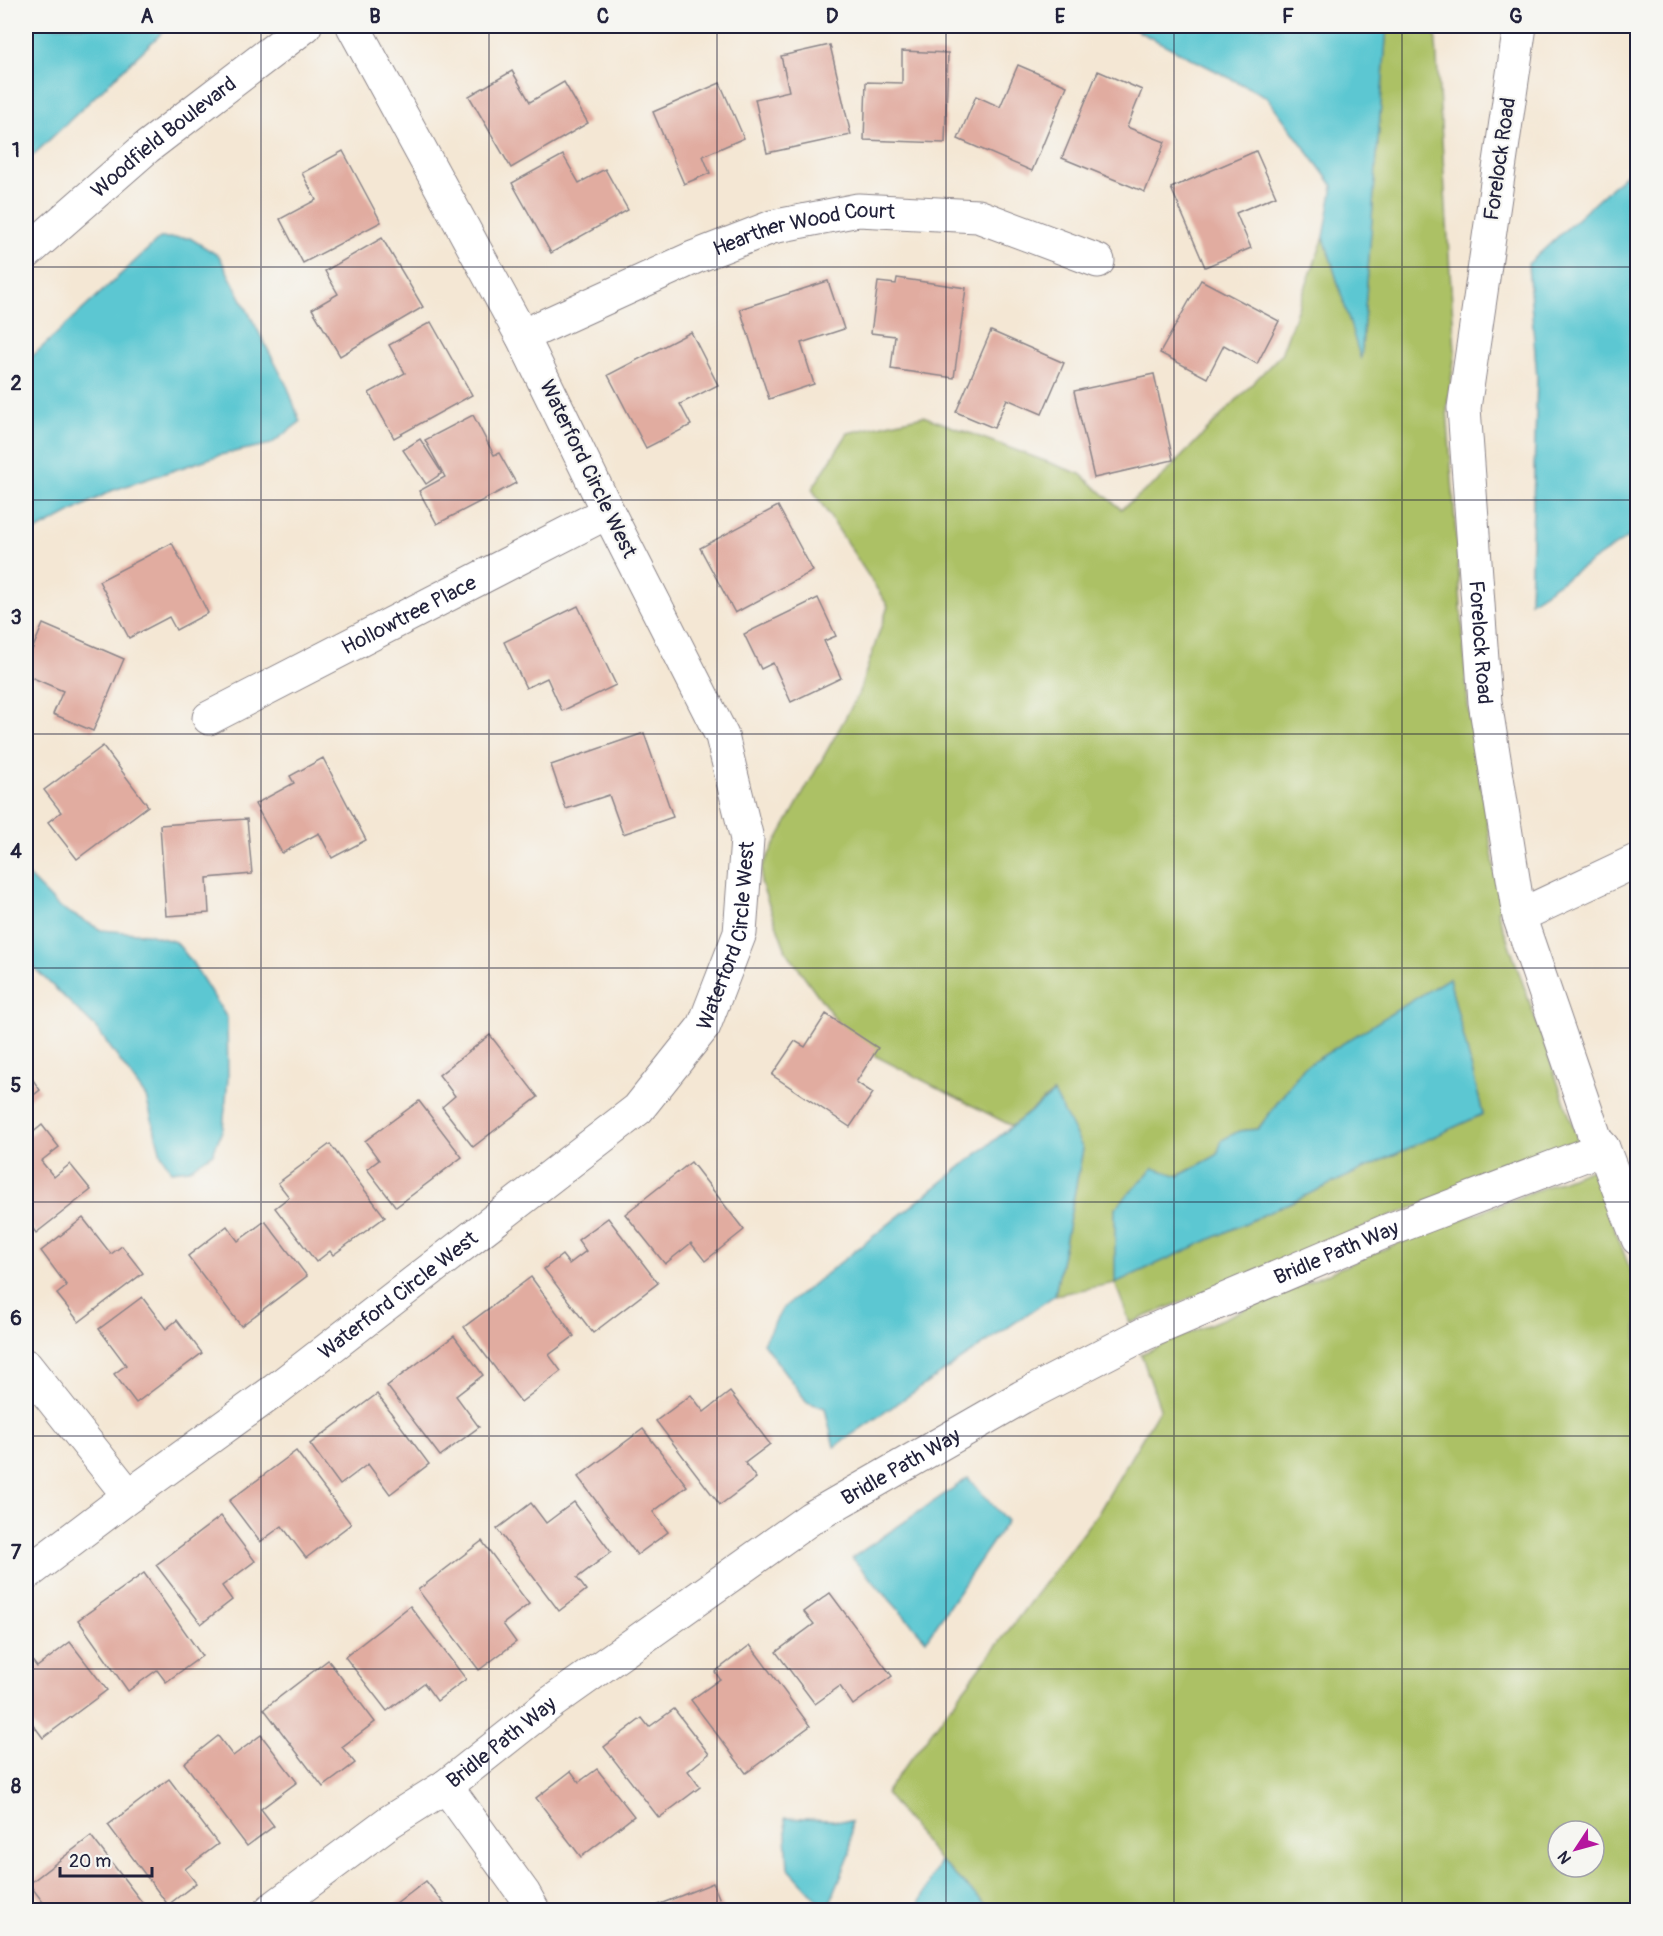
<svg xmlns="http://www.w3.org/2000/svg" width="1663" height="1936" font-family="Pangolin,sans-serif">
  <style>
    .green { fill: #acc165; stroke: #677250; stroke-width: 1.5; fill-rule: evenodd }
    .water { fill: #5bc7d2; stroke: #3e7486; stroke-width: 1.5 }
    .building { fill: #e1aca0 }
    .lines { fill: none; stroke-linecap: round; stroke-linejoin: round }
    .minor-casing { stroke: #8b8488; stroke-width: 35 }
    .minor { stroke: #fff; stroke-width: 33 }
    .grid { fill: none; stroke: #22223b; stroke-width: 1.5; stroke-opacity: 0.55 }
    .labels { text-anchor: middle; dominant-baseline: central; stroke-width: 4.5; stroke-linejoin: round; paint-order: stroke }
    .street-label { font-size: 21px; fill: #22223b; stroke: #f6f6f2 }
    .neatline { fill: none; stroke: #22223b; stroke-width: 2 }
    .grid-label { font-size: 20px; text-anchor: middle; font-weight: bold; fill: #22223b }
  </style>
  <rect width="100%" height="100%" fill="#f6f6f2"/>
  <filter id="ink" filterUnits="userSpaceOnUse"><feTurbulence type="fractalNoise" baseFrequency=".0167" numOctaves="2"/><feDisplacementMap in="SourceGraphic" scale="12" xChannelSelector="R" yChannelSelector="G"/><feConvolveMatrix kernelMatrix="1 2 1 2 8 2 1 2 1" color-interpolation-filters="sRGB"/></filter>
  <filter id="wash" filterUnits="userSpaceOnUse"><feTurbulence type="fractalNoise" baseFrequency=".008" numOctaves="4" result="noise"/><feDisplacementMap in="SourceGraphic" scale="24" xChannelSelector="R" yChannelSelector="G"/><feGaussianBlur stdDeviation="1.35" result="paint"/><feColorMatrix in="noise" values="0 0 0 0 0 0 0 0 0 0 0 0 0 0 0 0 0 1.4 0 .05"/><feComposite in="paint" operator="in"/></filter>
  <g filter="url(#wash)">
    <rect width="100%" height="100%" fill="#f4e7d4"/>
    <g class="green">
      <path d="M1387 26H1435L1455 353 1447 408 1468 705 1501 908 1497 910 1578 1140 1130 1323 1115 1283 1055 1295 1083 1149 1053 1093 1012 1126 854 1045 786 951 761 883 762 867 858 695 888 606 812 489 848 433 923 416 1080 474 1121 509 1157 482 1281 354 1324 237 1361 358ZM1449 979 1483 1114 1116 1282 1115 1208 1218 1155 1239 1131 1258 1129 1303 1068Z"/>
      <path d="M1592 1169 1637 1288V1910H991L940 1861 885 1793 1100 1510 1160 1408 1141 1354 1389 1247ZM1558 1831H1594V1867H1558Z"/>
    </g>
    <g class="water">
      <polygon points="26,26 169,26 26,162"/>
      <polygon points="1128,26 1387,26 1361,360 1324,237 1333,186 1267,97"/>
      <polygon points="1637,164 1637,531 1530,602 1537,378 1528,264"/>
      <polygon points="160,238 190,238 219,256 288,388 300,422 271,444 220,455 111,491 26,536 26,362"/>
      <polygon points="26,874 59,907 101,930 147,934 176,942 192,962 227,1018 228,1079 223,1128 213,1153 189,1169 171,1171 161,1154 146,1097 97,1029 26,960"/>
      <polygon points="1449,978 1483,1114 1115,1283 1115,1208 1153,1168 1179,1176 1217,1155 1222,1140 1239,1131 1258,1129 1303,1068"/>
      <polygon points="1054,1093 1083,1149 1055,1295 834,1447 825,1408 807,1402 763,1343 783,1308"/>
      <polygon points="968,1478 1007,1521 926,1640 852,1558"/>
      <polygon points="785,1818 851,1821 850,1854 827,1910 788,1868"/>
      <polygon points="940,1861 991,1910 916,1910"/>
    </g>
    <g id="blocks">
      <g class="building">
        <polygon points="830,45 851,135 767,153 755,99 789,91 781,56"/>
        <polygon points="902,51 948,53 945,143 864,140 866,82 902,83"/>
        <polygon points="1018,65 1067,86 1032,171 958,139 976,96 1000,107"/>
        <polygon points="512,71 530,102 564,82 588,123 511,168 469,96"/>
        <polygon points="1098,71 1142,90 1127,127 1165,142 1145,192 1062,158"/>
        <polygon points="720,83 744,138 703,156 710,173 684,184 653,112"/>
        <polygon points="343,151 381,222 303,263 280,219 316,200 302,173"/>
        <polygon points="1256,151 1276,196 1236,213 1251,248 1205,267 1171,188"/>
        <polygon points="563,155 579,183 605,169 628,210 551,253 512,183"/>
        <polygon points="382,238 423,307 340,356 312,309 338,294 325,271"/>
        <polygon points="897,278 966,288 954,378 891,369 895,336 871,333 878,282 896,284"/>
        <polygon points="1201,280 1279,321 1257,364 1224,345 1207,378 1160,353"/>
        <polygon points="828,281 844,329 801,343 814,384 769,399 740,309"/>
        <polygon points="431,322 472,395 394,438 369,393 405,373 389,345"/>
        <polygon points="991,331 1064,363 1042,414 1007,399 994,428 956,412"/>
        <polygon points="691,332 718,385 680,404 691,425 646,448 608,375"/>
        <polygon points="1154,374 1173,460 1094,478 1074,391"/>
        <polygon points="473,415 494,455 499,453 516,483 437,524 419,491 445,477 425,440"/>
        <polygon points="420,439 442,473 426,484 403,450"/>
        <polygon points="778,506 813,571 735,613 700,548"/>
        <polygon points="172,543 208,613 176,630 169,617 129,638 99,581"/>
        <polygon points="818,598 836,636 824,641 841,678 791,702 773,663 761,669 744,634"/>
        <polygon points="578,606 616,685 562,711 547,678 526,688 504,642"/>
        <polygon points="43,624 124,659 93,731 53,714 63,691 26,675 26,664"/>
        <polygon points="644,733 673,817 623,834 609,795 566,809 551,765"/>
        <polygon points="103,746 148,806 77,859 48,822 61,812 44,790"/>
        <polygon points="323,758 366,840 332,858 319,833 282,853 255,804 294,783 290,776"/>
        <polygon points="247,819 252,874 207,878 209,913 166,916 160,825"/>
        <polygon points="826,1014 878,1048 856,1082 873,1093 850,1127 772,1075 795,1041 805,1047"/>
        <polygon points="490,1035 538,1097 473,1147 442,1107 455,1096 439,1075"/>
        <polygon points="26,1070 40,1090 26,1101"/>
        <polygon points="419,1101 462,1157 396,1207 367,1169 379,1160 365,1141"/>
        <polygon points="42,1125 59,1147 41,1161 54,1177 70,1164 91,1190 36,1233 26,1219 26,1138"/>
        <polygon points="330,1144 385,1217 333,1255 330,1251 316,1262 275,1208 289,1197 278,1183"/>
        <polygon points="691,1162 744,1230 705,1261 691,1243 665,1264 625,1214"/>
        <polygon points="83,1218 111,1254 122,1246 143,1273 79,1322 57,1294 67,1286 41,1251"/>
        <polygon points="608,1218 658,1283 593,1333 544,1269 562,1255 569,1264 586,1251 578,1240"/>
        <polygon points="265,1221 307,1276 241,1326 188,1256 227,1226 238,1241"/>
        <polygon points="531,1277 574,1336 549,1355 561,1371 521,1402 464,1327"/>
        <polygon points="142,1297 166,1329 177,1320 202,1353 136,1403 114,1374 126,1365 99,1329"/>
        <polygon points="454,1336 483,1375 456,1396 479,1427 440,1456 387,1386"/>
        <polygon points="730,1392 770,1444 745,1463 756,1478 720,1505 656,1421 691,1395 704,1412"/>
        <polygon points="377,1394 429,1464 390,1494 368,1464 340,1485 310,1444"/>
        <polygon points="643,1429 687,1486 653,1512 668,1532 637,1555 578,1477"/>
        <polygon points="296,1451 351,1524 306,1558 282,1526 260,1542 229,1501"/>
        <polygon points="574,1502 611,1552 577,1578 586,1590 559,1611 497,1529 531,1503 546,1523"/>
        <polygon points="221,1516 255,1561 222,1586 232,1600 201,1624 156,1565"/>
        <polygon points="482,1541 529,1604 503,1624 516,1642 479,1670 418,1590"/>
        <polygon points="144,1573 202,1656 166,1682 157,1670 128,1691 78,1620"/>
        <polygon points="830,1593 892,1676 853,1705 840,1686 815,1704 776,1652 814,1624 804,1612"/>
        <polygon points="410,1606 466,1679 437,1701 424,1683 387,1711 345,1657"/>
        <polygon points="70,1642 107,1690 43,1738 26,1715 26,1655 27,1654 37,1667"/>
        <polygon points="750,1645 810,1726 746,1773 691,1700 720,1679 715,1672"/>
        <polygon points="328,1660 375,1722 342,1747 355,1763 323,1787 264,1709"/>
        <polygon points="674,1709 709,1754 688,1771 700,1787 659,1818 604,1747 642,1718 649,1727"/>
        <polygon points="261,1735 297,1782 261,1809 274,1826 247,1846 184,1763 218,1736 233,1756"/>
        <polygon points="597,1769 634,1816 581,1857 536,1798 571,1771 579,1782"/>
        <polygon points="169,1779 218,1844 185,1869 196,1883 168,1905 108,1825"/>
        <polygon points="91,1836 148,1910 49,1910 29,1884"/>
        <polygon points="426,1881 449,1910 393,1910 391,1908"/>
        <polygon points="713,1883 724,1910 645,1910"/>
      </g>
    </g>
  </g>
  <g filter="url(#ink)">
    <use href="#blocks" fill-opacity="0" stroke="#8b8488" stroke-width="1.5"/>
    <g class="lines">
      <g class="minor-casing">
        <g id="minor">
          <path id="s1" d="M1520 26 1464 408 1485 702 1519 916 1596 1140 1603 1148 1638 1239"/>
          <path id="s2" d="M26 253 146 148 305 26"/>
          <path id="s3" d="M522 336 695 257 772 227 858 210 978 216 1098 261"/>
          <path id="s4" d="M209 718 608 512"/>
          <polyline points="1519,916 1638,860"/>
          <polyline points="26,1366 129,1496"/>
          <path id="s5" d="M26 1574 129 1496 274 1391 638 1109 704 1026 740 933 747 839 722 736 608 512 522 336 353 26"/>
          <polyline points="446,1786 524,1894 533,1910"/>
          <path id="s6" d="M271 1910 389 1822 446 1786 552 1702 811 1518 1022 1397 1144 1334 1384 1232 1603 1148"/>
        </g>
      </g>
      <use href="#minor" class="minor"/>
    </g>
  </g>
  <path class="grid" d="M261 26V1910M489 26V1910M717 26V1910M946 26V1910M1174 26V1910M1402 26V1910M26 267H1638M26 500H1638M26 734H1638M26 968H1638M26 1202H1638M26 1436H1638M26 1669H1638"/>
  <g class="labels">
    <g class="street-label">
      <text stroke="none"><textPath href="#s2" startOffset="180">Woodfield Boulevard</textPath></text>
      <text transform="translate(1500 159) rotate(-82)">Forelock Road</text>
      <text stroke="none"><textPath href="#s3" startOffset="304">Hearther Wood Court</textPath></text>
      <text transform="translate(588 469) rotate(64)">Waterford Circle West</text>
      <text stroke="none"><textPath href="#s4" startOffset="225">Hollowtree Place</textPath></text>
      <text stroke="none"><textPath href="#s1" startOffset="621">Forelock Road</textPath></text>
      <text stroke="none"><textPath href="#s5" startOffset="969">Waterford Circle West</textPath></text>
      <text stroke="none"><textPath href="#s6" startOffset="1257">Bridle Path Way</textPath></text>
      <text stroke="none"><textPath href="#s5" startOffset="465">Waterford Circle West</textPath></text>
      <text stroke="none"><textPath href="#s6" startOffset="771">Bridle Path Way</textPath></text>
      <text stroke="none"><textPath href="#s6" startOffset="285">Bridle Path Way</textPath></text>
    </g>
  </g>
  <rect width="1663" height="1936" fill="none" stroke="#f6f6f2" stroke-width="66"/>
  <g transform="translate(1576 1849) rotate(234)"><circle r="28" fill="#f6f6f2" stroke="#a1a1a9" stroke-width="1.5"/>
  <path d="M0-4.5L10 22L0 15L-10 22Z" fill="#b5179e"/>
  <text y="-9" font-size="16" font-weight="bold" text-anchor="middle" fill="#22223b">N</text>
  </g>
  <path d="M60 1867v9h92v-9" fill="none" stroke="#22223b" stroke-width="3"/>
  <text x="69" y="1867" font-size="18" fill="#22223b" stroke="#f6f6f2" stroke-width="4.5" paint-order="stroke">20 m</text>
  <rect x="33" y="33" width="1597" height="1870" class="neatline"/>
  <g class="grid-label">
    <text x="147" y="23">A</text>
    <text x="375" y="23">B</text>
    <text x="603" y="23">C</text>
    <text x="832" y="23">D</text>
    <text x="1060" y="23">E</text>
    <text x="1288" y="23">F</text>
    <text x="1516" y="23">G</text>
    <text x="16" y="157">1</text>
    <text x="16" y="390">2</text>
    <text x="16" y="624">3</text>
    <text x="16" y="858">4</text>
    <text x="16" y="1092">5</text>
    <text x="16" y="1325">6</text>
    <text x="16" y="1559">7</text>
    <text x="16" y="1793">8</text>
  </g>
</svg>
